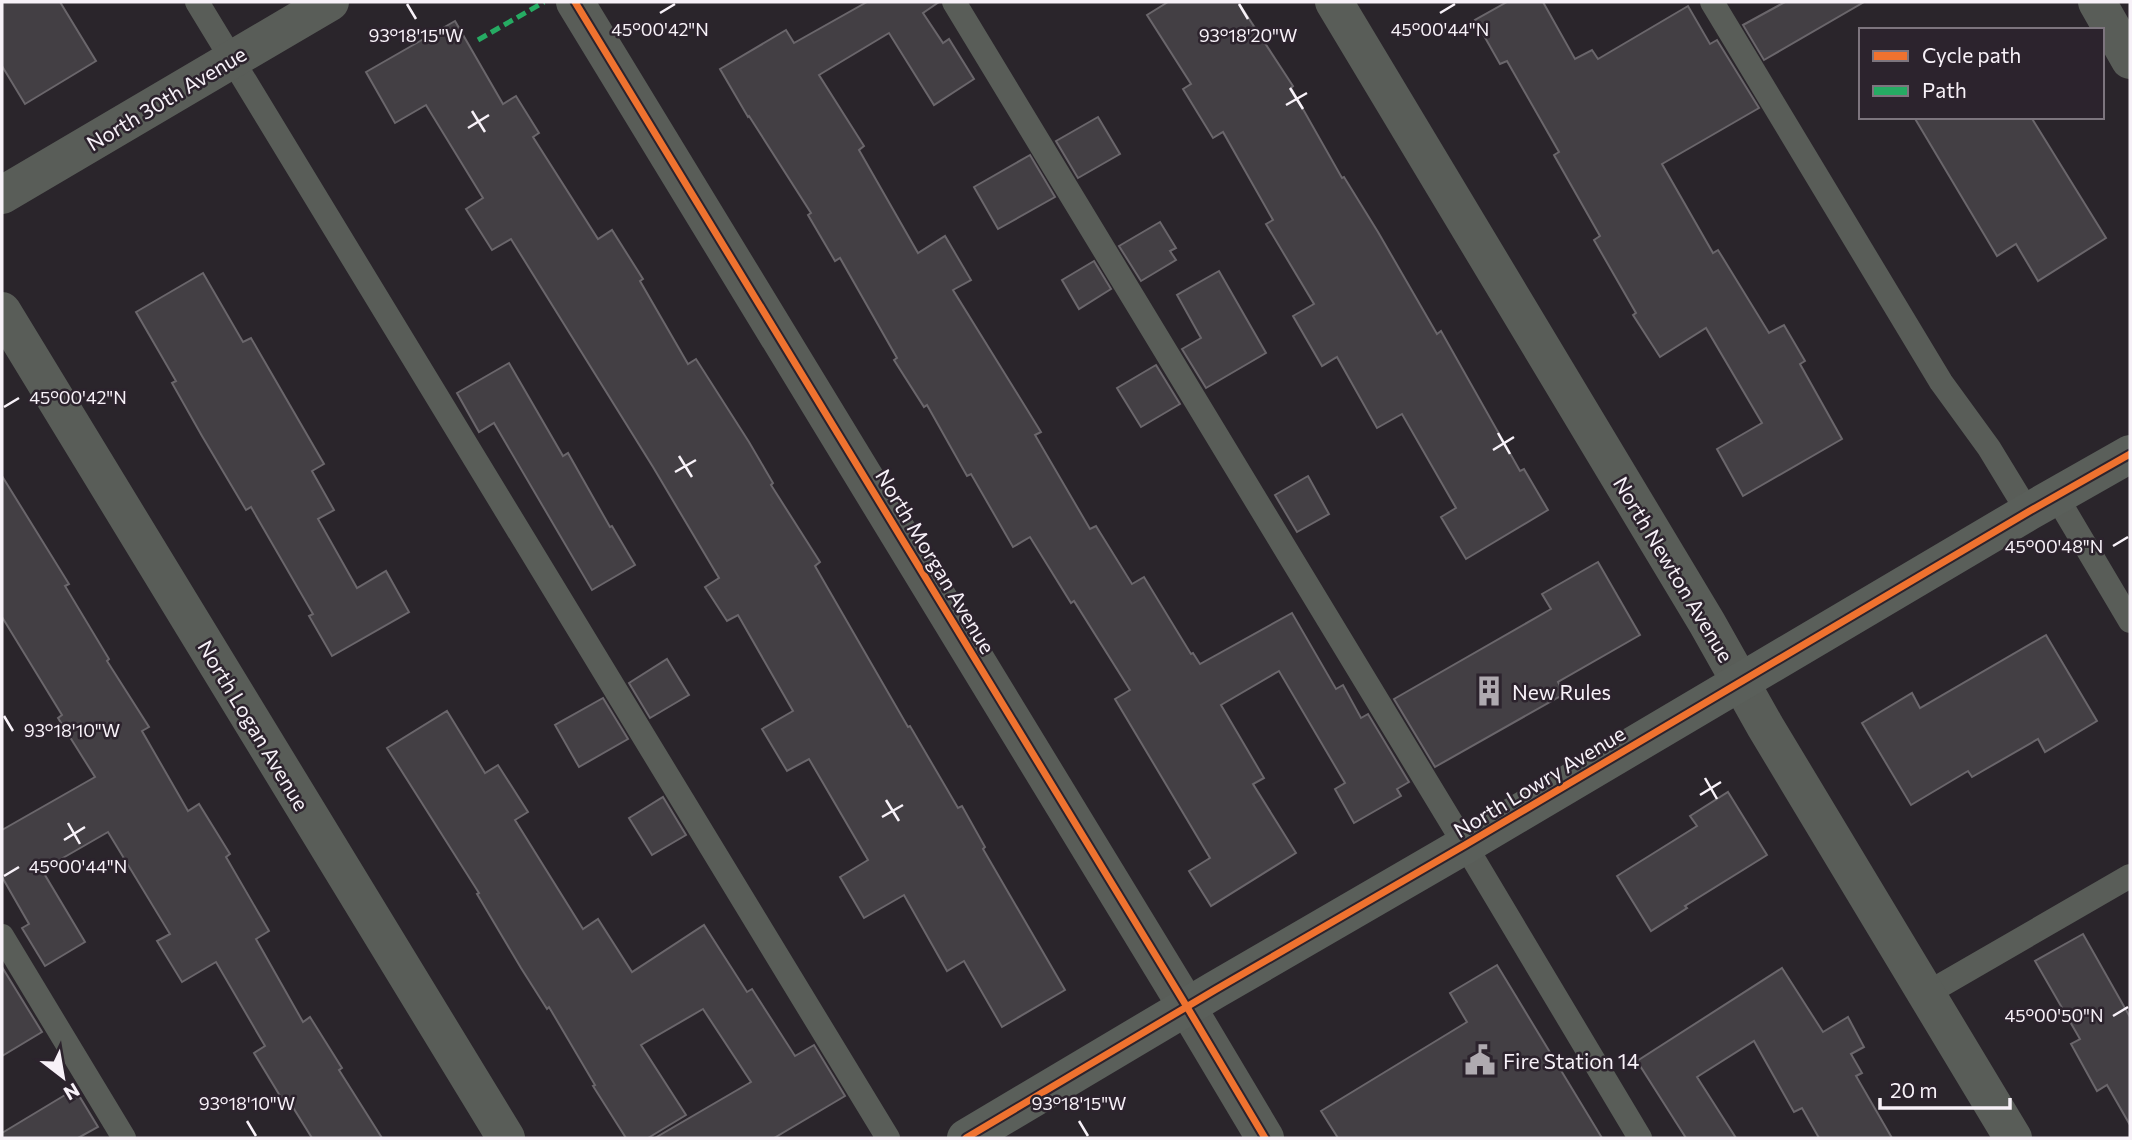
<svg xmlns="http://www.w3.org/2000/svg" width="2132" height="1140" font-family="Commissioner,sans-serif">
  <style>
    .building { fill: #433f44; stroke: #6a666b; stroke-width: 2 }
    .lines { fill: none; stroke-linecap: round; stroke-linejoin: round }
    .service { stroke: #595d58; stroke-width: 24 }
    .minor { stroke: #595d58; stroke-width: 38 }
    .secondary { stroke: #5a5f5a; stroke-width: 38 }
    .quiet { stroke: #26ab63; stroke-width: 5; stroke-dasharray: 10 5; stroke-linecap: butt }
    .cycleway-casing { stroke: #2c232d; stroke-width: 11 }
    .cycleway { stroke: #ef722f; stroke-width: 7 }
    .ticks { fill: none; stroke: #f7f1f8; stroke-width: 2.5 }
    .labels { text-anchor: middle; dominant-baseline: central; stroke-width: 5; stroke-linejoin: round; paint-order: stroke }
    .street-label { font-size: 21px; fill: #f7f1f8; stroke: #2c232d }
    .poi-label { font-size: 21px; fill: #f7f1f8; stroke: #2c232d; text-anchor: start }
    .ticks-label { font-size: 18px; text-anchor: middle; fill: #f7f1f8; stroke: #2c232d; stroke-width: 5; stroke-linejoin: round; paint-order: stroke }
  </style>
  <rect width="100%" height="100%" fill="#2a252b"/>
  <g class="building">
    <polygon points="2,2 60,2 96,61 25,104 2,66"/>
    <polygon points="867,2 939,2 923,13 943,43 949,39 974,79 934,105 889,33 819,75 864,146 859,150 918,253 945,236 971,280 953,290 1041,432 1035,435 1090,529 1096,526 1132,584 1144,577 1191,654 1193,653 1200,664 1292,613 1336,689 1343,685 1361,718 1368,714 1409,782 1397,789 1401,796 1354,823 1335,789 1345,783 1279,671 1221,705 1264,778 1253,784 1296,853 1211,906 1189,871 1210,858 1115,699 1130,690 1074,601 1071,603 1030,537 1013,547 971,474 967,476 927,405 924,407 894,360 897,358 840,258 835,261 808,215 811,213 749,116 748,117 720,69 786,30 794,43"/>
    <polygon points="1168,2 1238,2 1293,86 1291,88 1342,178 1344,177 1378,232 1437,334 1441,331 1520,471 1524,469 1548,510 1466,559 1441,517 1456,508 1402,414 1377,428 1337,357 1322,366 1293,316 1314,304 1266,224 1273,220 1223,132 1213,138 1183,89 1191,84 1147,15"/>
    <polygon points="1507,2 1543,2 1575,59 1592,50 1598,59 1688,6 1710,44 1717,40 1759,108 1662,164 1713,253 1718,250 1769,333 1784,325 1805,361 1800,364 1842,439 1743,496 1717,449 1762,423 1706,328 1660,357 1633,315 1636,313 1594,240 1600,236 1554,155 1559,152 1507,61 1500,64 1475,20"/>
    <polygon points="1785,2 1864,2 1764,60 1743,25"/>
    <polygon points="455,21 503,104 516,96 539,133 533,137 598,239 612,230 643,279 640,281 688,364 696,359 749,442 773,483 771,485 820,562 815,566 871,663 908,727 910,726 958,808 962,806 985,847 983,849 1065,990 1002,1027 964,961 947,971 904,895 864,918 840,877 868,860 809,759 787,771 762,729 793,711 738,615 727,621 705,587 719,578 653,467 511,239 492,250 466,209 483,198 426,105 395,123 366,72"/>
    <polygon points="1098,117 1120,154 1078,178 1056,141"/>
    <polygon points="1914,117 2031,117 2106,238 2038,281 2016,244 1997,256"/>
    <polygon points="1030,155 1055,197 998,229 974,187"/>
    <polygon points="1160,222 1176,248 1170,251 1176,260 1141,281 1119,246"/>
    <polygon points="1094,261 1111,289 1079,309 1062,280"/>
    <polygon points="1219,271 1266,353 1206,388 1182,349 1201,338 1177,295"/>
    <polygon points="203,273 243,342 251,338 324,464 312,471 334,510 318,519 357,588 386,571 409,612 332,656 309,616 313,614 251,507 246,510 202,436 172,383 176,381 136,312"/>
    <polygon points="509,363 563,456 568,453 610,527 612,526 635,565 592,590 494,423 479,432 457,393"/>
    <polygon points="1156,365 1180,404 1141,427 1117,388"/>
    <polygon points="2,476 69,584 65,586 109,659 107,661 149,727 142,731 188,811 199,804 230,854 226,857 269,931 256,939 303,1022 310,1017 342,1068 339,1070 382,1138 312,1138 289,1101 285,1104 254,1053 265,1046 216,962 182,982 157,941 170,934 108,832 42,870 85,942 45,966 22,928 29,924 2,877 2,830 95,777 58,718 62,715 2,617"/>
    <polygon points="1308,476 1329,514 1297,532 1275,495"/>
    <polygon points="1598,562 1640,635 1558,682 1564,694 1435,767 1394,699 1551,609 1542,594"/>
    <polygon points="2046,635 2097,721 2045,752 2038,739 1972,777 1968,771 1911,805 1862,723 1912,693 1920,708"/>
    <polygon points="667,659 689,695 650,718 629,683"/>
    <polygon points="603,698 628,739 579,767 555,725"/>
    <polygon points="447,711 485,773 498,765 528,812 515,820 583,929 598,919 632,972 704,925 747,992 752,989 795,1056 814,1045 845,1096 774,1138 655,1138 751,1082 703,1009 641,1045 686,1115 648,1138 626,1138 593,1086 595,1085 549,1007 547,1009 521,968 477,894 479,893 387,748"/>
    <polygon points="1728,792 1767,855 1685,906 1687,908 1651,931 1617,876 1697,826 1690,816"/>
    <polygon points="663,797 686,835 652,855 629,818"/>
    <polygon points="2083,934 2130,1017 2130,1125 2107,1085 2097,1091 2071,1044 2080,1039 2035,961"/>
    <polygon points="1497,965 1602,1138 1338,1138 1321,1111 1467,1022 1450,993"/>
    <polygon points="2,967 42,1032 2,1056"/>
    <polygon points="1782,968 1823,1032 1848,1017 1864,1047 1851,1054 1862,1073 1856,1076 1892,1138 1819,1138 1802,1108 1794,1112 1754,1041 1697,1077 1736,1138 1686,1138 1637,1061"/>
    <polygon points="75,1089 98,1127 78,1138 2,1138 2,1133"/>
  </g>
  <g class="lines">
    <g class="service">
      <polyline points="197,2 888,1138"/>
      <polyline points="954,2 1465,845 1640,1138"/>
      <polyline points="1712,2 1941,382 1989,448 2028,512"/>
      <polyline points="2056,496 2130,621"/>
      <polyline points="2,936 124,1138"/>
      <polyline points="1926,994 2130,876"/>
    </g>
    <g class="minor">
      <polyline points="575,2 1187,1007 1265,1138"/>
      <polyline points="1334,2 1707,623 1765,726 2013,1138"/>
      <polyline points="2097,2 2130,60"/>
      <polyline points="2,195 330,2"/>
      <polyline points="2,311 506,1138"/>
    </g>
    <polyline class="secondary" points="966,1138 1215,990 1465,845 2028,512 2130,454"/>
    <polyline class="quiet" points="478,40 544,2"/>
    <g class="cycleway-casing">
      <g id="cycleway">
        <polyline points="575,2 1187,1007 1265,1138"/>
        <polyline points="966,1138 1215,990 1465,845 2028,512 2130,454"/>
      </g>
    </g>
    <use href="#cycleway" class="cycleway"/>
  </g>
  <path class="ticks" d="M407 4 416 19M1239 4 1248 19M660 13 675 4M1440 13 1455 4M1290 88 1303 109M1286 105 1307 93M472 111 485 132M468 128 489 115M4 407 19 398M1498 433 1510 454M1493 450 1514 437M679 456 692 477M675 472 696 460M2113 546 2128 537M4 716 13 731M1705 778 1717 799M1700 795 1721 782M886 800 899 821M882 817 903 805M68 823 80 844M64 840 85 827M4 876 19 867M2113 1016 2128 1007M247 1121 256 1136M1079 1121 1088 1136"/>
  <defs>
    <g id="building-bare" transform="scale(2.415)"><path d="M-4-6H4V6H1V3H-1V6H-4ZM-2.5-4.3h1.7v1.8h-1.7ZM.8-4.3h1.7v1.8H.8ZM-2.5-1h1.7V.8h-1.7ZM.8-1h1.7V.8H.8Z" fill="#afaab0" stroke="#2c232d" stroke-width="2.5" paint-order="stroke"/></g>
    <g id="civic-bare" transform="scale(2.415)"><path d="M-.6-6.5H3V-4.5H.6V-3L4-1V1h2V6H-6V1h2V-1L-.6-3ZM-1.2 2.5V6h2.4V2.5Z" fill="#afaab0" stroke="#2c232d" stroke-width="2.5" paint-order="stroke"/></g>
  </defs>
  <g fill-rule="evenodd">
    <use href="#building-bare" x="1489" y="691"/>
    <use href="#civic-bare" x="1480" y="1060"/>
  </g>
  <g class="labels">
    <g class="street-label">
      <text transform="translate(166 98) rotate(-31)">North 30th Avenue</text>
      <text transform="translate(936 561) rotate(59)">North Morgan Avenue</text>
      <text transform="translate(1674 569) rotate(59)">North Newton Avenue</text>
      <text transform="translate(254 725) rotate(59)">North Logan Avenue</text>
      <text transform="translate(1539 781) rotate(-31)">North Lowry Avenue</text>
    </g>
    <g class="poi-label">
      <text x="1512" y="691">New Rules</text>
      <text x="1503" y="1060">Fire Station 14</text>
    </g>
  </g>
  <g class="ticks-label">
    <text x="660" y="36">45°00'42"N</text>
    <text x="1440" y="36">45°00'44"N</text>
    <text x="416" y="42">93°18'15"W</text>
    <text x="1248" y="42">93°18'20"W</text>
    <text x="78" y="404">45°00'42"N</text>
    <text x="2054" y="553">45°00'48"N</text>
    <text x="72" y="737">93°18'10"W</text>
    <text x="78" y="873">45°00'44"N</text>
    <text x="2054" y="1022">45°00'50"N</text>
    <text x="247" y="1110">93°18'10"W</text>
    <text x="1079" y="1110">93°18'15"W</text>
  </g>
  <rect width="2132" height="1140" fill="none" stroke="#f7f1f8" stroke-width="7"/>
  <rect x="1859" y="28" width="245" height="91" fill="#2c232d" stroke="#7d757e" stroke-width="2"/>
  <rect x="1873" y="51" width="35" height="10" fill="#ef722f" stroke="#7d757e" stroke-width="2"/>
  <text x="1922" y="63" font-size="21" fill="#f7f1f8">Cycle path</text>
  <rect x="1873" y="86" width="35" height="10" fill="#26ab63" stroke="#7d757e" stroke-width="2"/>
  <text x="1922" y="98" font-size="21" fill="#f7f1f8">Path</text>
  <g transform="translate(63 1077) rotate(149)" stroke="#2c232d" stroke-width="5" paint-order="stroke">
  <path d="M0-5L12 26L0 18L-12 26Z" fill="#f7f1f8"/>
  <text y="-10" font-size="19" font-weight="bold" text-anchor="middle" fill="#f7f1f8">N</text>
  </g>
  <path d="M1880 1098v10h130v-10" fill="none" stroke="#f7f1f8" stroke-width="3.5"/>
  <text x="1890" y="1098" font-size="21" fill="#f7f1f8" stroke="#2c232d" stroke-width="5" paint-order="stroke">20 m</text>
</svg>
